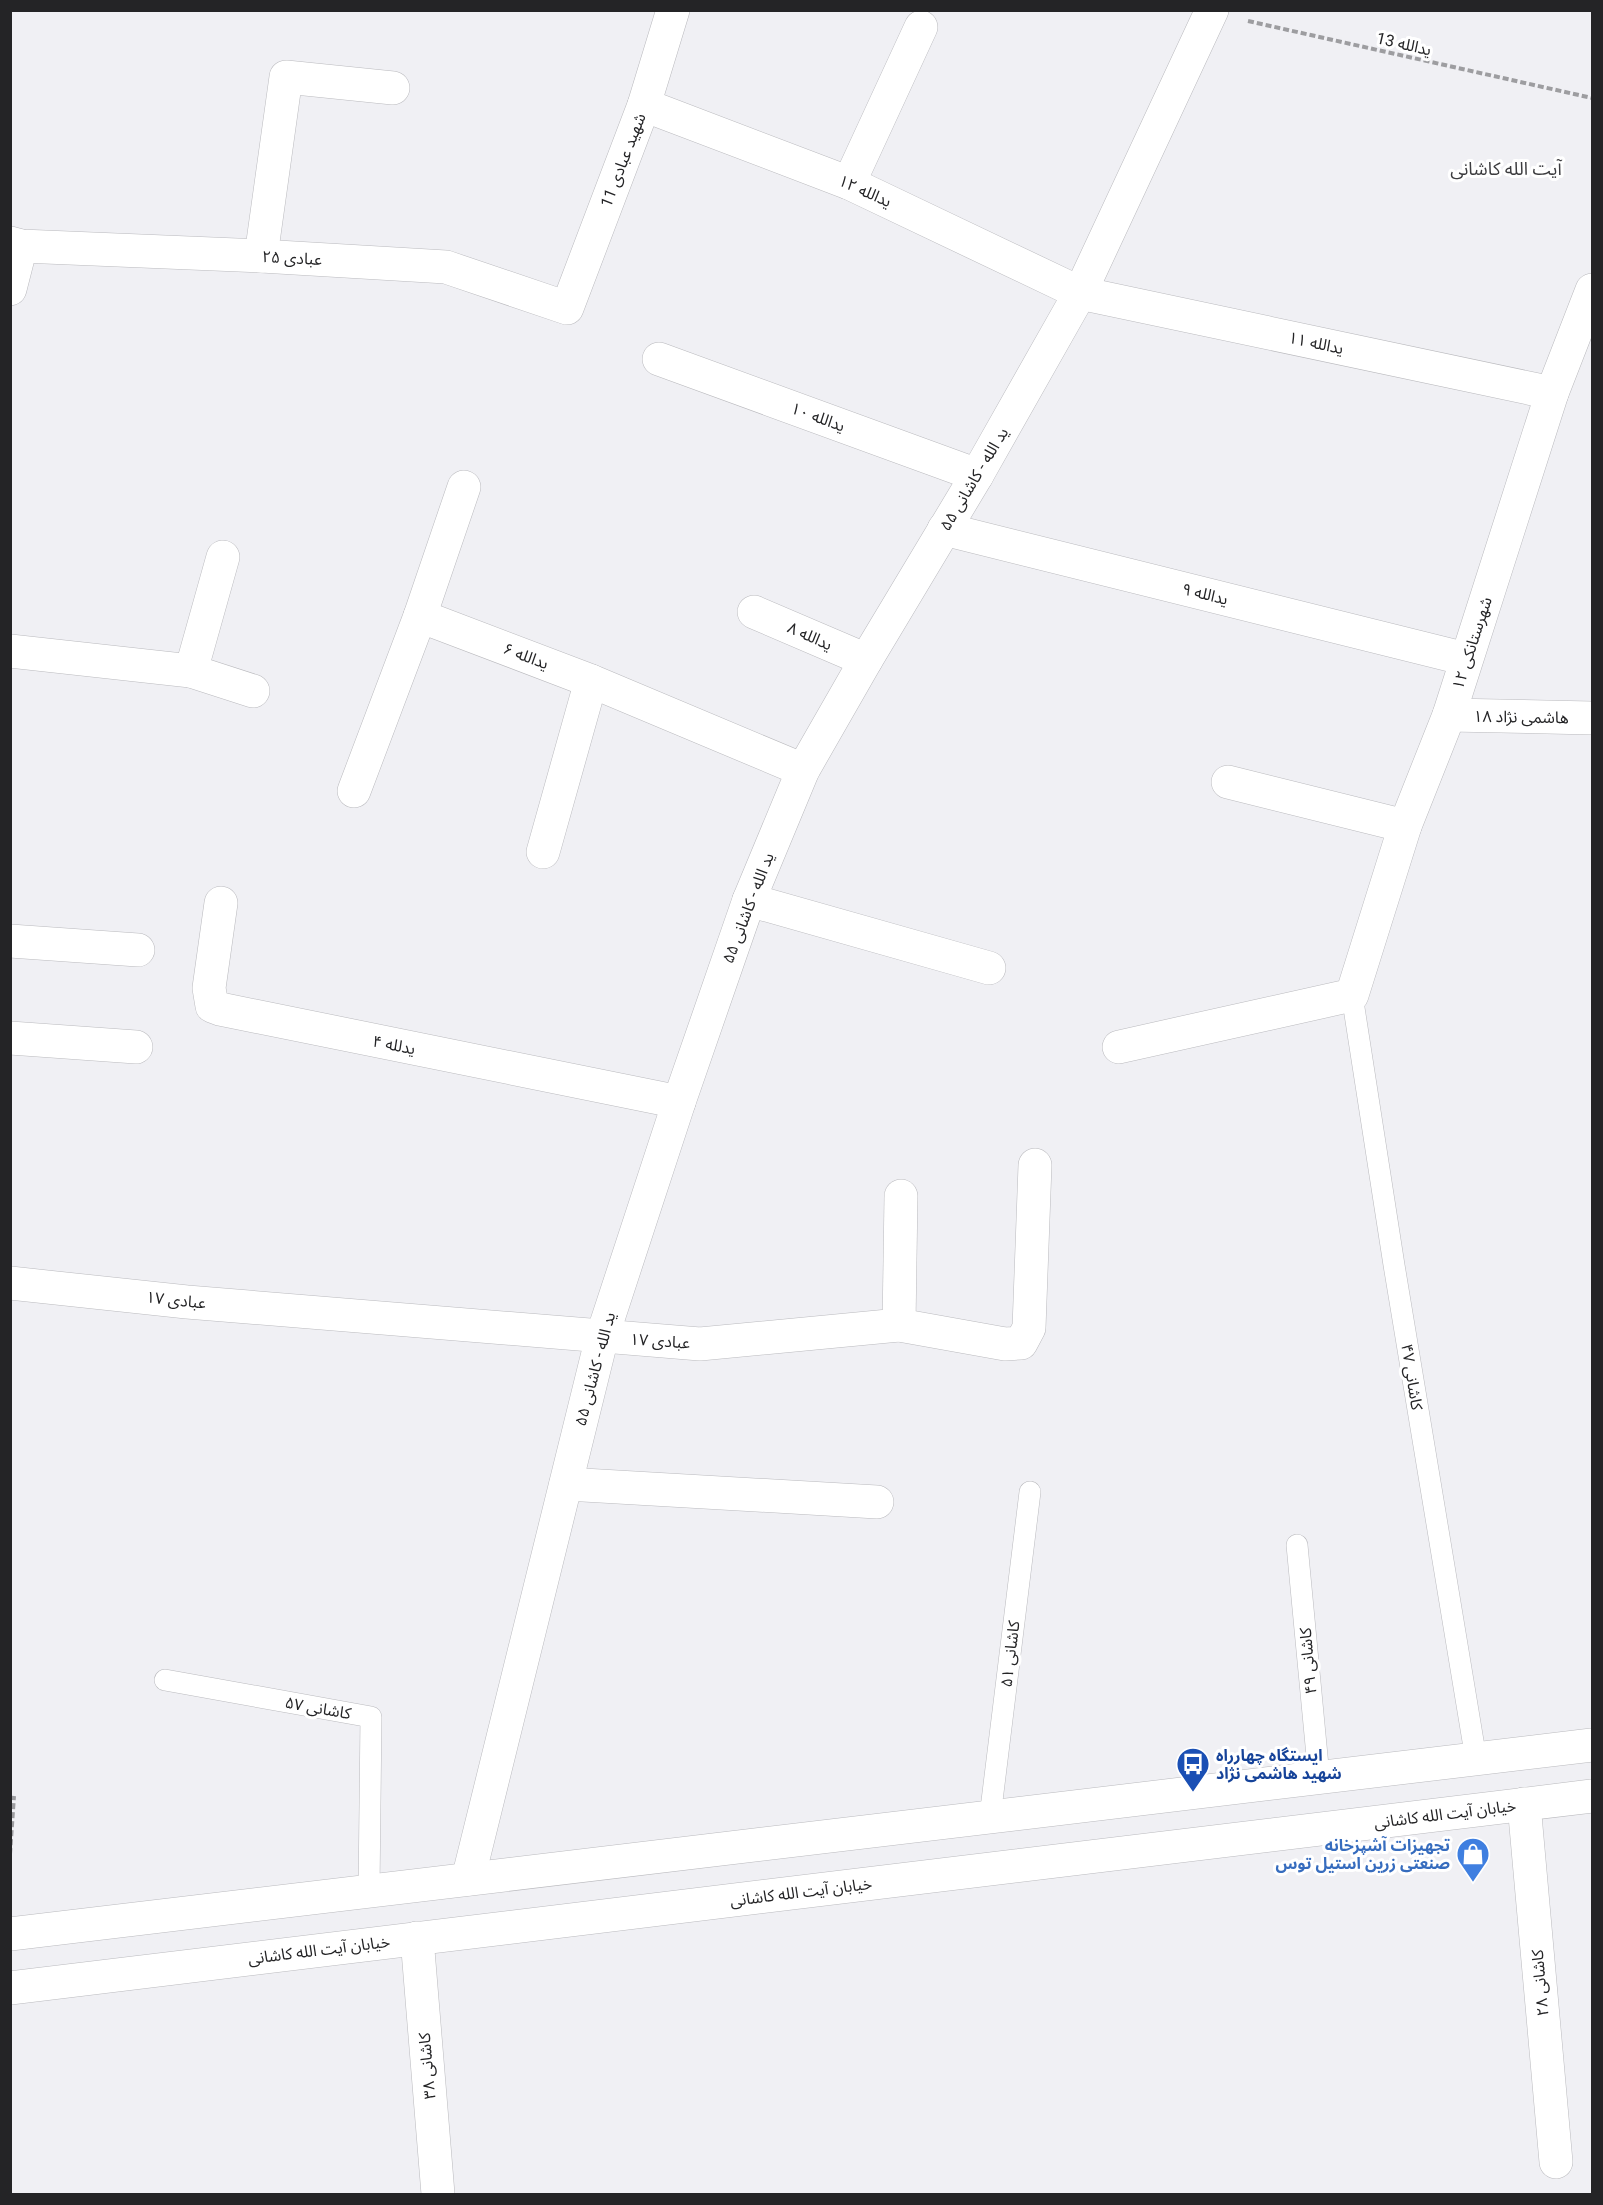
<svg xmlns="http://www.w3.org/2000/svg" width="1603" height="2205" font-family="Roboto,'Noto Sans Arabic',sans-serif">
  <style>
    .lines { fill: none; stroke-linecap: round; stroke-linejoin: round }
    .lane-casing { stroke: #bababe; stroke-width: 22 }
    .street-casing { stroke: #bababe; stroke-width: 34 }
    .secondary-casing { stroke: #bababe; stroke-width: 34 }
    .path { stroke: #9d9da0; stroke-width: 4; stroke-dasharray: 6 3; stroke-linecap: butt }
    .lane { stroke: #fff; stroke-width: 21 }
    .street { stroke: #fff; stroke-width: 33 }
    .secondary { stroke: #fff; stroke-width: 33 }
    .labels { text-anchor: middle; dominant-baseline: central; stroke-width: 6; stroke-linejoin: round; paint-order: stroke }
    .street-label { font-size: 16px; fill: #242426; stroke: #fff }
    .transit-label { font-size: 16px; font-weight: bold; fill: #164399; stroke: #fff; text-anchor: start }
    .shop-label { font-size: 16px; font-weight: bold; fill: #366cbe; stroke: #fff; text-anchor: end }
    .neighbourhood-label { font-size: 18px; fill: #3c3c3f; stroke: #fff }
  </style>
  <rect width="100%" height="100%" fill="#f0f0f4"/>
  <g class="lines">
    <g class="lane-casing">
      <g id="lane">
        <polyline points="1352,995 1394,1265 1476,1759"/>
        <polyline points="1297,1545 1319,1777"/>
        <polyline points="165,1680 371,1717 369,1891"/>
        <polyline points="990,1817 1030,1492"/>
      </g>
    </g>
    <g class="street-casing">
      <g id="street">
        <polyline points="644,105 849,183 1080,293 1552,393"/>
        <polyline points="849,183 921,27"/>
        <polyline points="10,243 21,246 261,256 446,267 567,308 644,105 673,10"/>
        <polyline points="261,256 286,77 393,88"/>
        <polyline points="10,289 21,246"/>
        <polyline points="659,359 977,475"/>
        <polyline points="944,529 1466,659"/>
        <polyline points="754,612 866,660"/>
        <polyline points="420,616 464,487"/>
        <polyline points="10,651 191,671 253,691"/>
        <polyline points="191,671 223,557"/>
        <polyline points="1449,715 1592,718"/>
        <polyline points="1228,782 1405,826"/>
        <polyline points="354,791 420,616 591,681 803,770"/>
        <polyline points="543,852 591,681"/>
        <polyline points="749,900 989,968"/>
        <polyline points="221,903 209,988 212,1006 220,1009 679,1102"/>
        <polyline points="10,941 138,950"/>
        <polyline points="10,1038 136,1047"/>
        <polyline points="1119,1047 1352,995 1405,826 1449,715 1552,393 1592,290"/>
        <polyline points="10,1283 187,1302 700,1344 899,1325 1005,1344 1021,1343 1029,1328 1035,1165"/>
        <polyline points="899,1325 901,1196"/>
        <polyline points="566,1484 877,1502"/>
        <polyline points="1524,1804 1556,2162"/>
        <polyline points="468,1879 602,1337 679,1102 749,900 803,770 866,660 977,475 1080,293 1212,10"/>
        <polyline points="417,1938 438,2194"/>
      </g>
    </g>
    <g class="secondary-casing">
      <g id="secondary">
        <polyline points="10,1934 1592,1745"/>
        <polyline points="10,1988 1592,1796"/>
      </g>
    </g>
    <g class="path">
      <polyline points="1248,21 1592,98"/>
      <polyline points="10,1854 14,1796"/>
    </g>
    <use href="#lane" class="lane"/>
    <use href="#street" class="street"/>
    <use href="#secondary" class="secondary"/>
  </g>
  <defs>
    <g id="bus-pin" transform="scale(1.725)"><path d="M0 17L-7.5 6A9.5 9.5 0 1 1 7.5 6Z" fill="#1a4fb4" stroke="#fff"/><path d="M-5-6H5V4H4V6H2V4H-2V6H-4V4H-5ZM-3.5-4V0h7V-4ZM-3.5 1.2v1.5H-2V1.2ZM2 1.2v1.5H3.5V1.2Z" fill="#fff"/></g>
    <g id="shop-pin" transform="scale(1.725)"><path d="M0 17L-7.5 6A9.5 9.5 0 1 1 7.5 6Z" fill="#3f7fe0" stroke="#fff"/><path d="M-5-2.5h2.3a2.7 3.5 0 0 1 5.4 0H5L5.5 6h-11ZM-1.5-2.5h3a1.5 2.3 0 0 0-3 0Z" fill="#fff"/></g>
  </defs>
  <g fill-rule="evenodd">
    <use href="#bus-pin" x="1193" y="1764"/>
    <use href="#shop-pin" x="1473" y="1854"/>
  </g>
  <g class="labels">
    <g class="street-label">
      <text transform="translate(1404 44) rotate(13)">یدالله 13</text>
      <text transform="translate(623 160) rotate(-69)">شهید عبادی 11</text>
      <text transform="translate(865 191) rotate(24)">یدالله ۱۲</text>
      <text transform="translate(292 258) rotate(3)">عبادی ۲۵</text>
      <text transform="translate(1316 343) rotate(12)">یدالله ۱۱</text>
      <text transform="translate(818 417) rotate(20)">یدالله ۱۰</text>
      <text transform="translate(974 479) rotate(-59)">ید الله - کاشانی ۵۵</text>
      <text transform="translate(1205 594) rotate(14)">یدالله ۹</text>
      <text transform="translate(810 636) rotate(24)">یدالله ۸</text>
      <text transform="translate(1472 643) rotate(-72)">شهرستانکی ۱۲</text>
      <text transform="translate(526 656) rotate(21)">یدالله ۶</text>
      <text transform="translate(1521 717) rotate(1)">هاشمی نژاد ۱۸</text>
      <text transform="translate(748 908) rotate(-69)">ید الله - کاشانی ۵۵</text>
      <text transform="translate(394 1045) rotate(11)">یدلله ۴</text>
      <text transform="translate(176 1300) rotate(6)">عبادی ۱۷</text>
      <text transform="translate(660 1341) rotate(4)">عبادی ۱۷</text>
      <text transform="translate(595 1369) rotate(-75)">ید الله - کاشانی ۵۵</text>
      <text transform="translate(1412 1377) rotate(81)">کاشانی ۴۷</text>
      <text transform="translate(1010 1654) rotate(-83)">کاشانی ۵۱</text>
      <text transform="translate(1308 1661) rotate(-95)">کاشانی ۴۹</text>
      <text transform="translate(318 1708) rotate(10)">کاشانی ۵۷</text>
      <text transform="translate(1445 1814) rotate(-7)">خیابان آیت الله کاشانی</text>
      <text transform="translate(801 1892) rotate(-7)">خیابان آیت الله کاشانی</text>
      <text transform="translate(319 1950) rotate(-7)">خیابان آیت الله کاشانی</text>
      <text transform="translate(1540 1983) rotate(-95)">کاشانی ۲۸</text>
      <text transform="translate(427 2066) rotate(-95)">کاشانی ۳۸</text>
    </g>
    <g class="transit-label">
      <text x="1216" y="1755">ایستگاه چهارراه<tspan x="1216" dy="18">شهید هاشمی نژاد</tspan></text>
    </g>
    <g class="shop-label">
      <text x="1450" y="1845">تجهیزات آشپزخانه<tspan x="1450" dy="18">صنعتی زرین استیل توس</tspan></text>
    </g>
    <g class="neighbourhood-label">
      <text x="1506" y="168">آیت الله کاشانی</text>
    </g>
  </g>
  <rect width="1603" height="2205" fill="none" stroke="#242426" stroke-width="24"/>
</svg>
